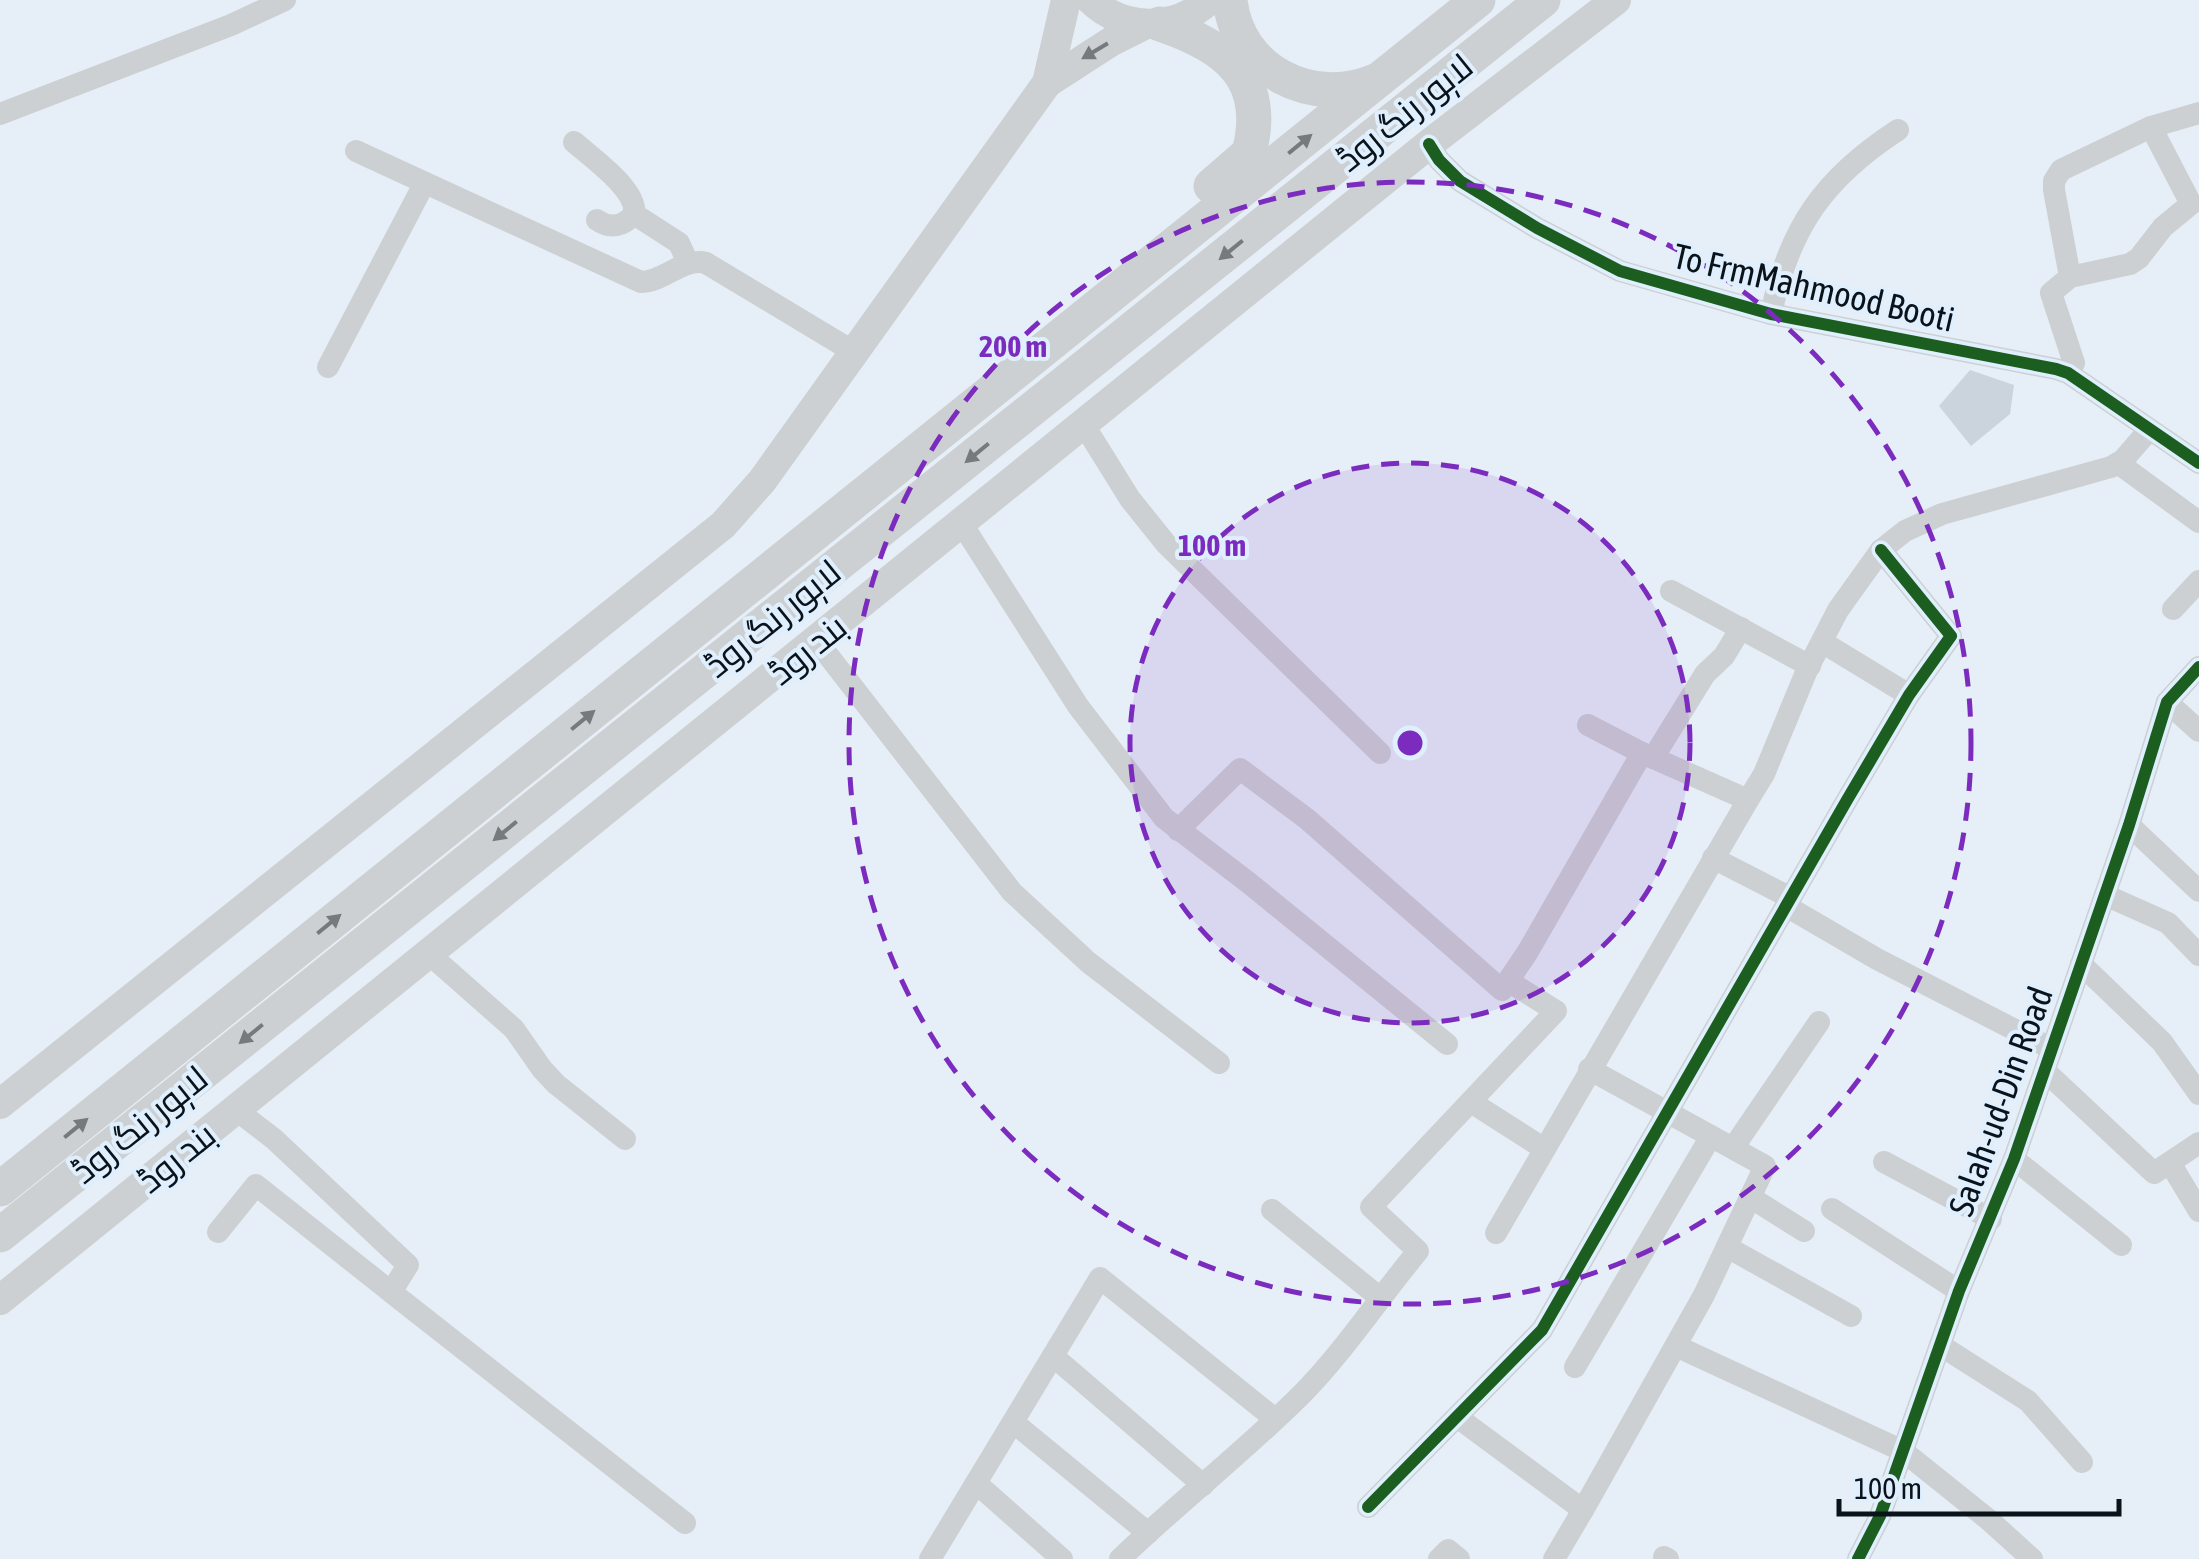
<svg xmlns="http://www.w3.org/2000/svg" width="2199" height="1559" font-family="'Asap Condensed',Cairo,sans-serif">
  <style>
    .building { fill: #cbd4dc }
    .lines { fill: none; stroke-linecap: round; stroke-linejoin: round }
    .minor { stroke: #cdd0d2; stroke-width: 22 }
    .major { stroke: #cdd0d2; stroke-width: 30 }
    .highway { stroke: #cdd0d2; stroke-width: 35 }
    .cycleway-casing { stroke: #e0effd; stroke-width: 19 }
    .cycleway { stroke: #1b5e20; stroke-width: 12 }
    .oneway { fill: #757a7f }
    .ring { fill: none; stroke: #7b2cbf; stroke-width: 5; stroke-dasharray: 18 12 }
    .labels { text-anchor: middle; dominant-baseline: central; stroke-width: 8; stroke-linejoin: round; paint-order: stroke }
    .street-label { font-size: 35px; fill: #0a121a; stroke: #e0effd }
    .centre { fill: #7b2cbf; stroke: #e0effd; stroke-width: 5 }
    .ring-label { font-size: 30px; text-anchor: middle; font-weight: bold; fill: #7b2cbf; stroke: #e0effd; stroke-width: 8; stroke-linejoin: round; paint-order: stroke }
  </style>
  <rect width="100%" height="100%" fill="#e6eff7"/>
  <polygon class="building" points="1970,370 2014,385 2010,414 1971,446 1939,406"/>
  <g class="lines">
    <g class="minor">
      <polyline points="0,114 231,25 285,0"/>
      <path d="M574 142C592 158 638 190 634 214L679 243 688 263"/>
      <polyline points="1429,144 1439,160 1460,181 1537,228 1620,271 1771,314 2056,369 2068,373 2199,463"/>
      <path d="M356 151 641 282C664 282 683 257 706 263L854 352"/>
      <path d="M597 220C610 229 623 227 634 214"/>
      <polyline points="2070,277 2054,190 2054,181 2061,170 2151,127 2199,113"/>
      <path d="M1771 314C1789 228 1824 178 1898 130"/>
      <polyline points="328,367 424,184"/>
      <polyline points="2068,373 2074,363 2051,293 2070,277 2130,264 2139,258 2163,227 2191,204 2151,127"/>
      <polyline points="1084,425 1130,499 1167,545 1380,753"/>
      <polyline points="2118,463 2199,522"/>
      <polyline points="962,524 1078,706 1164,818 1249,883 1447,1044"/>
      <polyline points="1671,591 1810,666"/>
      <polyline points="2173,609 2199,581"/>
      <polyline points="817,641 1012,892 1088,962 1219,1063"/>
      <polyline points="1822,642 1909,695"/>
      <polyline points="2167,702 2199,731"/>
      <polyline points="1642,753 1748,800 1764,774 1807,670 1838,610 1881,550 1905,531 1942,514 2111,467 2123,460 2149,430"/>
      <polyline points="1653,758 1705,674 1724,656 1741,628"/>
      <polyline points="2129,825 2199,891"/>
      <polyline points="1178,830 1240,769 1307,819 1502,990 1527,953 1642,753 1588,725"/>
      <polyline points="1713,858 1791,898"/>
      <polyline points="2105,895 2168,923 2199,955"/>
      <polyline points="1786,906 1877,959 2052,1049"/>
      <polyline points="429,954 514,1029 542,1069 556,1084 625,1139"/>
      <polyline points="2081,964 2162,1042 2199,1094"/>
      <polyline points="2045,1071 2154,1173 2199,1143"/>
      <polyline points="1471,1102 1543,1148"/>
      <polyline points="235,1109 274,1139 408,1265 391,1292 685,1523"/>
      <polyline points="1733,1148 1819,1022"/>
      <polyline points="2014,1159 2121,1245"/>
      <polyline points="1884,1162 1991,1219"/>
      <polyline points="2170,1163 2199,1211"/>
      <polyline points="1750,1197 1804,1231"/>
      <polyline points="1832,1209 1959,1291"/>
      <polyline points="1272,1210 1379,1297"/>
      <polyline points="218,1232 256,1185 391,1292"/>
      <polyline points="1496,1233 1748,800"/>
      <polyline points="1727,1247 1851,1316"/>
      <polyline points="1940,1345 2028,1401 2082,1462"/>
      <polyline points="1676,1346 1903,1451 1989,1520 2032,1559"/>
      <polyline points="1053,1356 1203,1485"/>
      <polyline points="1575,1367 1711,1136"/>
      <polyline points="1457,1417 1583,1510 1704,1295 1765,1166 1589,1069"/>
      <polyline points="1013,1422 1148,1533"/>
      <polyline points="976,1483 1062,1559"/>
      <polyline points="1368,1507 1542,1330 1847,800 1909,695 1951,636 1881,550"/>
      <polyline points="1664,1557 1668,1559"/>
      <polyline points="930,1559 1100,1278 1275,1419"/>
      <path d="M1120 1559C1179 1502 1244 1452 1302 1394 1345 1350 1379 1298 1418 1251L1371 1207 1556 1011 1508 981"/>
      <polyline points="1439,1559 1448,1550 1459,1559"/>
      <polyline points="1554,1559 1583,1510"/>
      <polyline points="1858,1559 1880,1516 1959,1291 2014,1159 2129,825 2167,702 2199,667"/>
    </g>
    <g class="major">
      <path d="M1091 0C1124 32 1176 31 1209 0"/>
      <polyline points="1047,83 1112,41 1146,24"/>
      <polyline points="0,1104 723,525 762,481 1047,83 1066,0"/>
      <polyline points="0,1300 1429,144 1616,0"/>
    </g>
    <g class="highway">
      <path d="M1230 0C1237 70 1312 108 1375 81"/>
      <path d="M1160 24C1225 46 1269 77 1249 153L1211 186"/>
      <polyline points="0,1189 1478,0"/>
      <polyline points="0,1235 1543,0"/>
    </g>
    <g class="cycleway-casing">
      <g id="cycleway">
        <polyline points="1429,144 1439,160 1460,181 1537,228 1620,271 1771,314 2056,369 2068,373 2199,463"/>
        <polyline points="1368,1507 1542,1330 1847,800 1909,695 1951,636 1881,550"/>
        <polyline points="1858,1559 1880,1516 1959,1291 2014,1159 2129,825 2167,702 2199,667"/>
      </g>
    </g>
    <use href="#cycleway" class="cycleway"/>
  </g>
  <defs><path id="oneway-solid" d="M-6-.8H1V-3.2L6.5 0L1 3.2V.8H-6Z" transform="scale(2.5)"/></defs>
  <g class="oneway">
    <use href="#oneway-solid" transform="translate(1095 51) rotate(149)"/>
    <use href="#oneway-solid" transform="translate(1300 144) rotate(-39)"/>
    <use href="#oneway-solid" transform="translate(1231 250) rotate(141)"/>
    <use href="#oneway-solid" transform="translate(977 453) rotate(141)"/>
    <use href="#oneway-solid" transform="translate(583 720) rotate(-39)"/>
    <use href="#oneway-solid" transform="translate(505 831) rotate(141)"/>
    <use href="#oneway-solid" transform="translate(329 924) rotate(-39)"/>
    <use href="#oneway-solid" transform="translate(251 1034) rotate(141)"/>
    <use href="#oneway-solid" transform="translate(76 1128) rotate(-39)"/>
  </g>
  <circle cx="1410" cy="743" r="280" fill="#7b2cbf" fill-opacity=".12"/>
  <g class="ring">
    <circle cx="1410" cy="743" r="280"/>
    <circle cx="1410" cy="743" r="561"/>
  </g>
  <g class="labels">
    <g class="street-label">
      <text transform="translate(1404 112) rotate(-39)">لاہور رنگ روڈ</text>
      <text transform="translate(1814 287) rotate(13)">To FrmMahmood Booti</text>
      <text transform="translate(772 618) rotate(-39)">لاہور رنگ روڈ</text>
      <text transform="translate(807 649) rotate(-39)">بند روڈ</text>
      <text transform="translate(2000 1101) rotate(-70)">Salah-ud-Din Road</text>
      <text transform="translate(139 1124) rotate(-39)">لاہور رنگ روڈ</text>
      <text transform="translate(176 1157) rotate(-39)">بند روڈ</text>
    </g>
  </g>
  <circle cx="1410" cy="743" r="15" class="centre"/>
  <g class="ring-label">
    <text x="1013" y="357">200 m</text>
    <text x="1212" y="556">100 m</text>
  </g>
  <path d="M1839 1499v15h280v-15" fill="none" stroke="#0a121a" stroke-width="5"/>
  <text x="1854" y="1499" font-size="30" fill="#0a121a" stroke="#e0effd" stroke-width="8" paint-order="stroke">100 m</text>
</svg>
